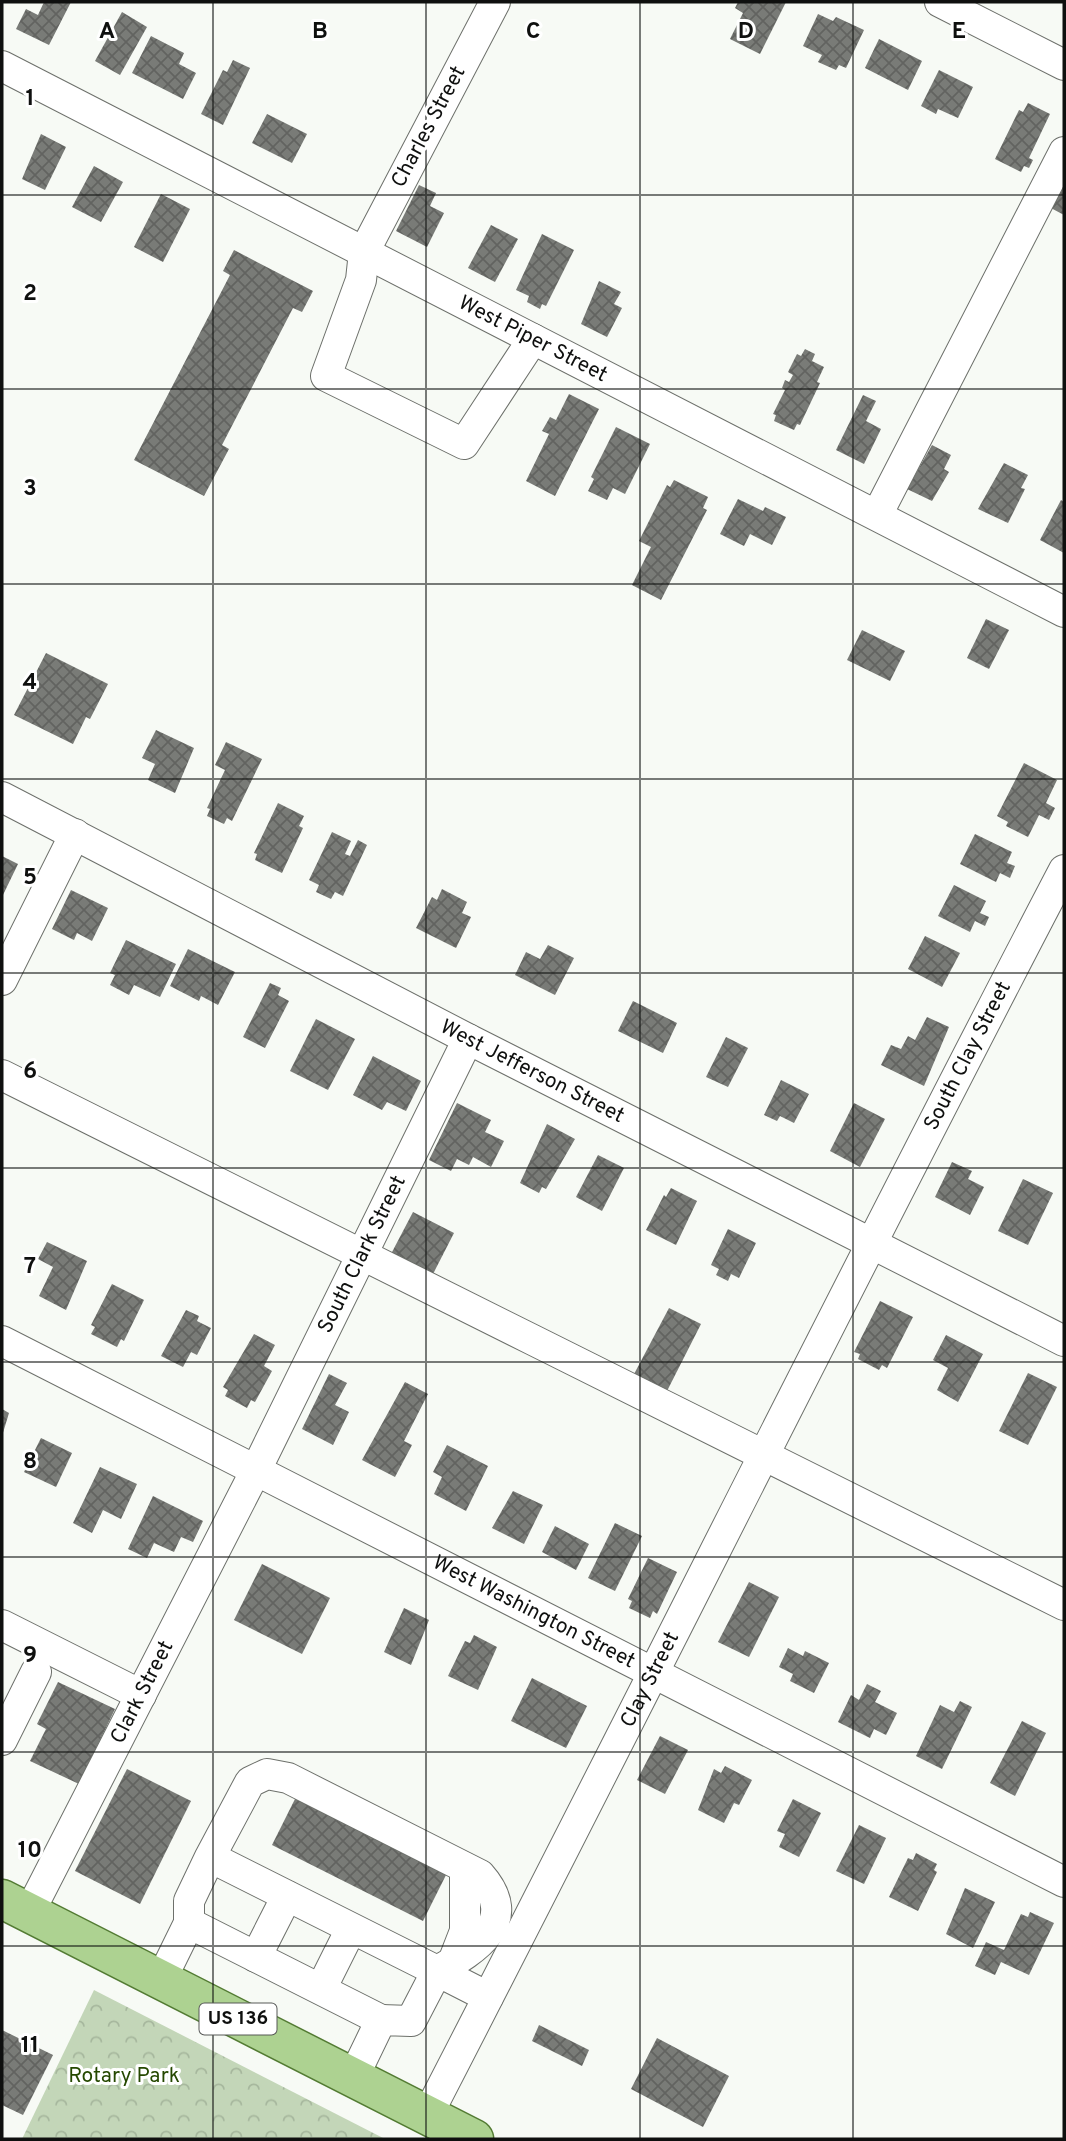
<svg xmlns="http://www.w3.org/2000/svg" width="1066" height="2141" font-family="Overpass,sans-serif">
  <style>
    .park { fill: url(#park-crowns) }
    .building { fill: url(#building-cross-hatch) }
    .lines { fill: none; stroke-linecap: round; stroke-linejoin: round }
    .minor-casing { stroke: #6d706b; stroke-width: 32 }
    .major-casing { stroke: #537b33; stroke-width: 41 }
    .minor { stroke: #fff; stroke-width: 30 }
    .major { stroke: #add291; stroke-width: 38 }
    .grid { fill: none; stroke: #0f100f; stroke-width: 2; stroke-opacity: 0.55 }
    .labels { text-anchor: middle; dominant-baseline: central; stroke-width: 6; stroke-linejoin: round; paint-order: stroke }
    .shield { fill: #fff; stroke: #575857; stroke-width: 2 }
    .shield-label { font-size: 19px; font-weight: bold; fill: #0f100f }
    .street-label { font-size: 21px; fill: #0f100f; stroke: #fff }
    .park-label { font-size: 21px; fill: #254800; stroke: #fff }
    .grid-label { font-size: 23px; text-anchor: middle; font-weight: bold; fill: #0f100f; stroke: #fff; stroke-width: 6; stroke-linejoin: round; paint-order: stroke }
  </style>
  <defs>
    <pattern id="park-crowns" width="20" height="18" patternUnits="userSpaceOnUse" patternTransform="scale(1.75)"><rect width="20" height="18" fill="#c3d6b8"/><path d="M2 6a3 3 0 1 1 6 0M12 15a3 3 0 1 1 6 0" fill="none" stroke="#a6b79d"/></pattern>
    <pattern id="building-cross-hatch" width="8" height="8" patternUnits="userSpaceOnUse" patternTransform="scale(1.75)"><rect width="8" height="8" fill="#797b77"/><path d="M0 0l8 8M0 8l8-8" fill="none" stroke="#626360"/></pattern>
  </defs>
  <rect width="100%" height="100%" fill="#f7faf5"/>
  <polygon class="park" points="94,1990 385,2139 22,2139"/>
  <g class="building">
    <polygon points="44,2 71,2 49,45 16,29 26,9 38,15"/>
    <polygon points="738,2 786,2 760,54 730,39 743,13 735,8"/>
    <polygon points="122,12 147,27 120,75 95,61"/>
    <polygon points="818,14 833,21 836,17 864,30 846,68 839,65 836,70 818,62 822,55 803,46"/>
    <polygon points="151,36 184,53 179,64 196,73 183,99 132,73"/>
    <polygon points="879,39 922,61 908,90 865,68"/>
    <polygon points="233,60 250,68 223,125 201,114 223,70 227,72"/>
    <polygon points="939,70 973,87 958,118 938,109 936,114 921,106"/>
    <polygon points="1028,103 1050,114 1029,158 1033,160 1029,168 1024,166 1021,172 995,159 1019,110 1023,112"/>
    <polygon points="267,114 307,134 292,163 252,143"/>
    <polygon points="41,134 66,147 45,190 22,179"/>
    <polygon points="94,166 123,182 101,222 72,207"/>
    <polygon points="1064,176 1064,215 1049,207"/>
    <polygon points="419,185 436,193 430,206 444,213 427,247 396,231"/>
    <polygon points="161,194 190,209 163,262 134,247"/>
    <polygon points="491,225 518,239 495,282 468,268"/>
    <polygon points="542,234 574,250 546,306 542,304 540,309 527,302 529,296 516,290"/>
    <polygon points="234,250 313,291 302,312 293,308 222,445 229,449 204,496 134,460 230,275 223,271"/>
    <polygon points="599,281 621,292 614,304 622,308 607,337 581,324"/>
    <polygon points="805,349 815,354 812,361 824,367 817,382 820,383 800,425 797,424 794,430 774,421 776,415 773,414 785,390 782,388 785,380 789,382 793,375 788,372 797,354 801,356"/>
    <polygon points="569,394 599,409 555,496 526,481 549,434 542,431 550,417 556,420"/>
    <polygon points="863,395 876,401 866,421 881,429 864,464 836,450"/>
    <polygon points="616,427 650,444 625,494 613,488 607,500 588,491 594,479 591,477"/>
    <polygon points="932,445 951,455 944,469 949,472 932,501 907,489"/>
    <polygon points="1004,463 1028,475 1021,488 1025,489 1008,523 978,509"/>
    <polygon points="674,480 708,497 703,508 707,510 661,600 632,585 651,547 639,541 667,485 670,487"/>
    <polygon points="738,499 763,511 765,507 786,517 772,545 750,534 744,546 720,534"/>
    <polygon points="1061,500 1064,502 1064,553 1040,540"/>
    <polygon points="986,619 1009,630 989,669 967,658"/>
    <polygon points="862,630 905,651 890,681 847,660"/>
    <polygon points="46,653 108,684 90,719 86,717 73,744 14,715"/>
    <polygon points="156,730 194,748 175,793 148,780 155,764 142,758"/>
    <polygon points="226,742 262,759 232,821 227,818 224,824 207,816 210,809 207,808 225,770 215,765"/>
    <polygon points="1024,763 1057,780 1046,803 1055,808 1049,820 1039,815 1028,837 1006,826 1008,822 997,816"/>
    <polygon points="278,803 304,816 299,826 303,828 282,873 255,860 257,854 254,853"/>
    <polygon points="332,832 351,841 345,854 350,856 358,840 367,845 343,896 335,892 331,899 316,892 319,885 309,880"/>
    <polygon points="975,834 1012,852 1007,863 1015,866 1010,878 1000,873 996,882 960,864"/>
    <polygon points="2,856 18,864 2,897"/>
    <polygon points="954,885 986,901 980,913 989,917 985,926 975,921 970,932 938,916"/>
    <polygon points="442,889 467,902 462,913 471,917 456,948 416,928 432,897 437,900"/>
    <polygon points="71,890 108,908 92,941 77,933 74,940 52,929"/>
    <polygon points="925,936 960,953 942,987 908,969"/>
    <polygon points="126,940 176,964 160,997 134,985 129,995 110,985 115,975 110,973"/>
    <polygon points="548,945 574,958 555,995 515,975 526,952 540,959"/>
    <polygon points="188,949 235,972 218,1005 201,996 199,1001 170,986"/>
    <polygon points="270,983 281,988 278,995 289,1001 265,1048 243,1037"/>
    <polygon points="633,1001 677,1023 663,1053 618,1031"/>
    <polygon points="927,1017 949,1027 924,1086 881,1065 891,1045 901,1049 908,1036 915,1040"/>
    <polygon points="316,1019 355,1039 328,1090 290,1071"/>
    <polygon points="726,1037 748,1048 728,1087 706,1077"/>
    <polygon points="373,1056 421,1081 406,1111 387,1102 382,1110 353,1095"/>
    <polygon points="781,1080 809,1094 794,1123 780,1116 777,1121 764,1115"/>
    <polygon points="457,1103 491,1120 485,1132 504,1141 491,1167 473,1157 469,1165 457,1159 451,1171 429,1160"/>
    <polygon points="854,1103 885,1119 860,1167 830,1151"/>
    <polygon points="547,1124 575,1139 546,1189 542,1187 539,1193 520,1183"/>
    <polygon points="598,1155 624,1168 602,1211 576,1197"/>
    <polygon points="952,1162 972,1171 968,1179 984,1187 970,1215 935,1197"/>
    <polygon points="1023,1179 1053,1193 1028,1245 998,1231"/>
    <polygon points="671,1188 697,1201 676,1245 646,1230 664,1195 666,1197"/>
    <polygon points="413,1212 454,1233 432,1276 391,1254"/>
    <polygon points="728,1229 756,1243 739,1278 731,1274 728,1281 716,1275 719,1269 711,1265"/>
    <polygon points="47,1242 87,1261 66,1310 39,1296 53,1267 38,1259"/>
    <polygon points="112,1284 144,1300 124,1341 121,1339 117,1347 91,1334 95,1327 91,1325"/>
    <polygon points="880,1301 913,1317 887,1368 882,1365 879,1370 858,1359 860,1354 854,1352"/>
    <polygon points="669,1308 701,1324 666,1393 633,1376"/>
    <polygon points="186,1310 199,1316 197,1321 211,1328 197,1355 191,1352 183,1367 161,1356"/>
    <polygon points="254,1334 275,1345 264,1366 272,1371 255,1402 251,1400 247,1408 225,1396 228,1390 223,1387"/>
    <polygon points="946,1335 983,1354 958,1402 937,1390 948,1368 933,1360"/>
    <polygon points="1028,1373 1057,1387 1028,1445 999,1431"/>
    <polygon points="329,1374 347,1383 335,1405 349,1412 333,1445 302,1429"/>
    <polygon points="405,1382 428,1394 404,1441 412,1445 395,1477 362,1460"/>
    <polygon points="2,1409 9,1413 2,1436"/>
    <polygon points="41,1438 72,1453 56,1487 24,1472"/>
    <polygon points="447,1445 488,1466 466,1511 434,1494 442,1477 433,1472"/>
    <polygon points="100,1467 137,1484 121,1519 103,1510 92,1533 73,1523"/>
    <polygon points="513,1491 543,1505 524,1544 492,1528"/>
    <polygon points="153,1496 203,1521 193,1542 181,1537 174,1552 154,1543 147,1558 128,1549"/>
    <polygon points="615,1523 642,1536 615,1591 588,1578"/>
    <polygon points="555,1526 589,1544 576,1570 542,1552"/>
    <polygon points="648,1558 677,1572 657,1614 653,1611 650,1618 629,1608 632,1601 628,1599"/>
    <polygon points="262,1564 330,1598 302,1654 234,1620"/>
    <polygon points="749,1582 779,1597 749,1657 718,1642"/>
    <polygon points="404,1608 429,1620 411,1665 384,1652"/>
    <polygon points="474,1635 497,1647 478,1690 448,1676 465,1641 470,1643"/>
    <polygon points="788,1648 803,1656 805,1651 829,1663 814,1693 790,1681 793,1674 779,1667"/>
    <polygon points="532,1678 587,1706 566,1748 511,1721"/>
    <polygon points="58,1682 115,1709 79,1784 30,1761 46,1729 37,1724"/>
    <polygon points="867,1684 881,1691 875,1702 897,1713 886,1735 874,1729 870,1738 838,1722 851,1695 859,1700"/>
    <polygon points="960,1701 972,1707 942,1769 916,1756 940,1705 954,1712"/>
    <polygon points="1022,1721 1046,1733 1015,1796 990,1783"/>
    <polygon points="660,1736 688,1750 665,1794 637,1780"/>
    <polygon points="725,1766 752,1780 739,1805 734,1803 724,1823 698,1810 714,1769 721,1773"/>
    <polygon points="127,1769 191,1801 140,1904 75,1871"/>
    <polygon points="297,1795 452,1863 423,1921 272,1845"/>
    <polygon points="793,1799 821,1813 799,1857 779,1847 785,1834 777,1831"/>
    <polygon points="859,1825 886,1838 864,1884 836,1871"/>
    <polygon points="916,1853 937,1864 934,1870 937,1872 918,1911 889,1897 908,1858 913,1860"/>
    <polygon points="965,1888 995,1902 973,1948 946,1934"/>
    <polygon points="1030,1912 1054,1923 1029,1975 1001,1962 995,1975 975,1966 986,1942 1004,1950 1021,1914 1028,1917"/>
    <polygon points="539,2025 589,2050 582,2066 532,2041"/>
    <polygon points="2,2030 53,2055 23,2115 2,2105"/>
    <polygon points="657,2038 729,2076 703,2127 631,2089"/>
  </g>
  <g class="lines">
    <g class="minor-casing">
      <g id="minor">
        <polyline points="495,2 364,252 361,280 326,376 464,444 533,339"/>
        <polyline points="940,2 1064,65"/>
        <path id="s1" d="M2 66 1064 612"/>
        <polyline points="877,515 1064,152"/>
        <path id="s2" d="M2 797 468 1039 1064 1341"/>
        <polyline points="2,980 75,834"/>
        <path d="M2 1075C355 1254 711 1426 1064 1605"/>
        <path id="s3" d="M2 1341 1064 1882"/>
        <polyline points="2,1625 141,1695"/>
        <polyline points="2,1740 36,1672"/>
        <path id="s4" d="M29 1913 256 1470 468 1039"/>
        <polyline points="189,1923 381,2020"/>
        <polyline points="256,1957 287,1896"/>
        <polyline points="453,1962 465,1931 465,1868"/>
        <path d="M161 1980 189 1923V1901L210 1857 437 1971C476 1950 521 1921 480 1875L288 1778 267 1774 250 1782 210 1857"/>
        <polyline points="321,1989 351,1929"/>
        <polyline points="353,2078 381,2020 411,2021 437,1971 488,1997"/>
        <path id="s5" d="M427 2116C641 1702 848 1283 1064 870"/>
      </g>
    </g>
    <g class="major-casing">
      <polyline id="major" points="2,1899 474,2139"/>
    </g>
    <use href="#minor" class="minor"/>
    <use href="#major" class="major"/>
  </g>
  <path class="grid" d="M213 2V2139M426 2V2139M640 2V2139M853 2V2139M2 195H1064M2 389H1064M2 584H1064M2 779H1064M2 973H1064M2 1168H1064M2 1362H1064M2 1557H1064M2 1752H1064M2 1946H1064"/>
  <g class="labels">
    <rect class="shield" x="199.5" y="2003.5" width="77" height="31" rx="5"/>
    <g class="shield-label">
      <text x="238" y="2019">US 136</text>
    </g>
    <g class="street-label">
      <text transform="translate(429 127) rotate(-62)">Charles Street</text>
      <text stroke="none"><textPath href="#s1" startOffset="597">West Piper Street</textPath></text>
      <text stroke="none"><textPath href="#s5" startOffset="1190">South Clay Street</textPath></text>
      <text stroke="none"><textPath href="#s2" startOffset="597">West Jefferson Street</textPath></text>
      <text stroke="none"><textPath href="#s4" startOffset="738">South Clark Street</textPath></text>
      <text stroke="none"><textPath href="#s3" startOffset="597">West Washington Street</textPath></text>
      <text stroke="none"><textPath href="#s5" startOffset="490">Clay Street</textPath></text>
      <text stroke="none"><textPath href="#s4" startOffset="248">Clark Street</textPath></text>
    </g>
    <g class="park-label">
      <text x="124" y="2076">Rotary Park</text>
    </g>
  </g>
  <g class="grid-label">
    <text x="107" y="38">A</text>
    <text x="320" y="38">B</text>
    <text x="533" y="38">C</text>
    <text x="746" y="38">D</text>
    <text x="959" y="38">E</text>
    <text x="30" y="105">1</text>
    <text x="30" y="300">2</text>
    <text x="30" y="495">3</text>
    <text x="30" y="689">4</text>
    <text x="30" y="884">5</text>
    <text x="30" y="1078">6</text>
    <text x="30" y="1273">7</text>
    <text x="30" y="1468">8</text>
    <text x="30" y="1662">9</text>
    <text x="30" y="1857">10</text>
    <text x="30" y="2052">11</text>
  </g>
  <rect width="1066" height="2141" fill="none" stroke="#0f100f" stroke-width="7"/>
</svg>
